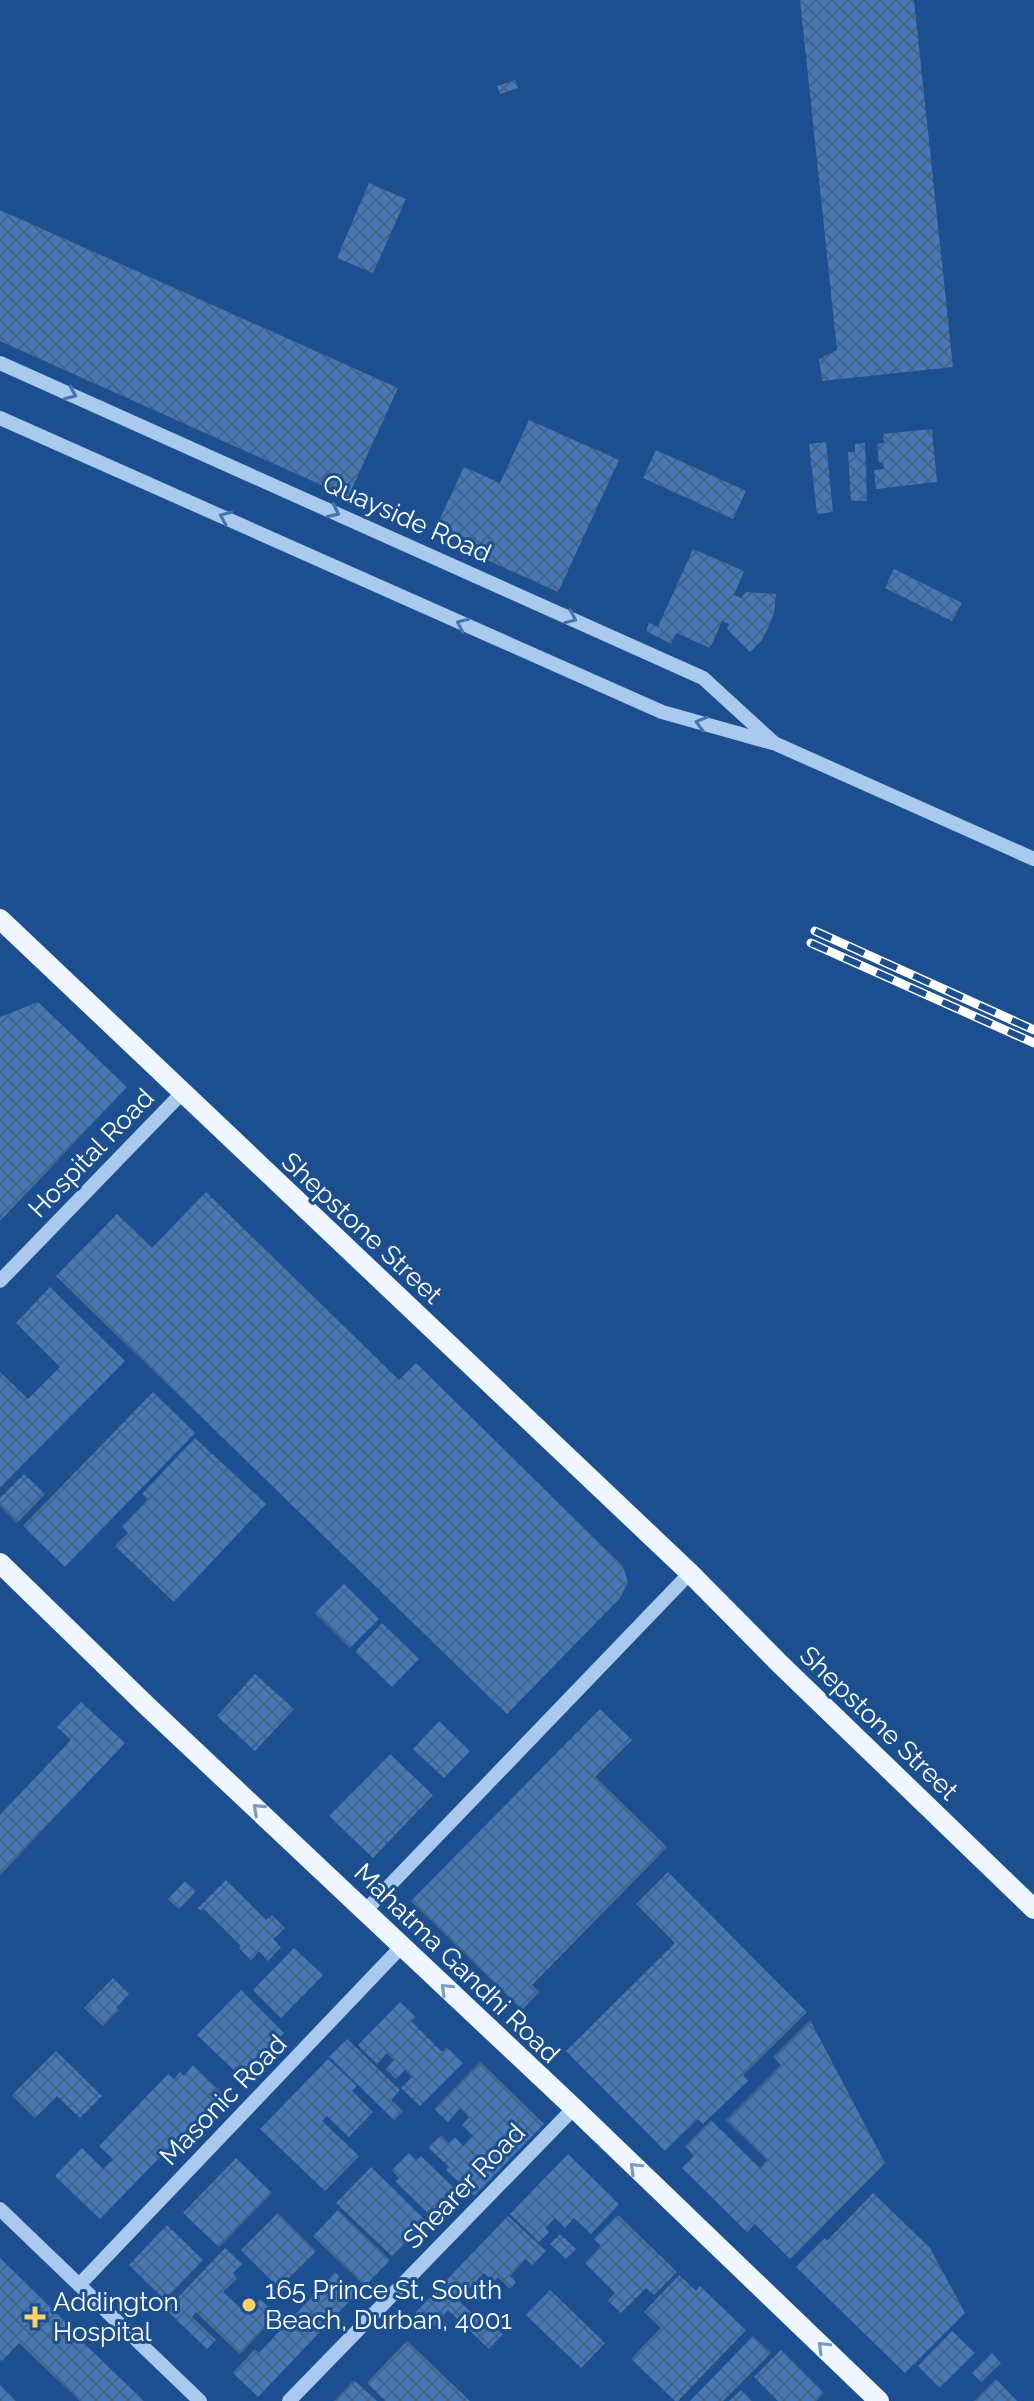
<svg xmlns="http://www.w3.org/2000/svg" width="1034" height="2401" font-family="Raleway,sans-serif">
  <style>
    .building { fill: url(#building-cross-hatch) }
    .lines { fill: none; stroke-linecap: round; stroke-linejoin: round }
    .minor { stroke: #a9c9ee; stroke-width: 14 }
    .major { stroke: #f0f6ff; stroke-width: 20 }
    .rail-casing { stroke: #fff; stroke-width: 9 }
    .rail { stroke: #1b4f8f; stroke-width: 6; stroke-dasharray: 18; stroke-linecap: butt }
    .oneway { stroke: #4674ac }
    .oneway2 { stroke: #7b9ac1 }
    .poi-dot { fill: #ffd166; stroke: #1b4f8f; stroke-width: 3 }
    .labels { text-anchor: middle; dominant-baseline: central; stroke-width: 6; stroke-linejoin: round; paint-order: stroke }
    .street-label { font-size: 26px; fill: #fff; stroke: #1b4f8f }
    .poi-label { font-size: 26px; fill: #fff; stroke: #1b4f8f; text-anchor: start }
  </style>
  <defs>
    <pattern id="building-cross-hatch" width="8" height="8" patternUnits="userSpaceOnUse" patternTransform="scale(2)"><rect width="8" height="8" fill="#4478b7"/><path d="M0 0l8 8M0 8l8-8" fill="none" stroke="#486282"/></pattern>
  </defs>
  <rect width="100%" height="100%" fill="#1b4f8f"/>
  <g class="building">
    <polygon points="800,0 914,0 953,367 822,381 819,359 837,350"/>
    <polygon points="515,80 518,88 500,94 497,86"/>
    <polygon points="369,183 406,199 373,273 337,258"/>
    <polygon points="0,210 398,388 348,497 0,341"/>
    <polygon points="529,420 619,460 558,592 469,552 473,542 437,525 464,467 500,483"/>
    <polygon points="932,429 937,482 876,489 874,470 884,469 883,463 879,463 877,444 884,443 883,434"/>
    <polygon points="826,442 833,512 817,514 809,444"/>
    <polygon points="865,443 867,501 851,501 848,452 855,452 855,444"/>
    <polygon points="656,450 746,491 733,519 643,478"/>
    <polygon points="693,549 744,571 734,595 741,598 746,592 776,594 774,613 768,628 761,641 750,652 727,629 729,624 722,621 710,648 676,633 671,644 646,631 649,623 658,627"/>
    <polygon points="894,569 962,603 952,621 885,588"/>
    <polygon points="38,1002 127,1087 0,1221 0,1017"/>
    <polygon points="206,1192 399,1380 416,1363 623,1566 628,1582 620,1598 507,1714 56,1276 117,1214 152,1248"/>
    <polygon points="50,1287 125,1361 0,1488 0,1372 28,1399 60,1367 16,1323"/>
    <polygon points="153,1392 195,1433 65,1567 23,1526"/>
    <polygon points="195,1438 266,1504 174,1602 115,1546 128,1533 122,1526 148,1499 142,1494"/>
    <polygon points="24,1474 45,1494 17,1523 0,1506 0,1498"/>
    <polygon points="344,1584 379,1619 350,1648 315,1613"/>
    <polygon points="382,1623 419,1659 392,1687 355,1652"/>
    <polygon points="255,1674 294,1709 255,1751 217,1716"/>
    <polygon points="81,1702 125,1743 0,1875 0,1815 71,1740 57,1727"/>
    <polygon points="600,1709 632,1740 595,1777 667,1847 532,1985 539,1992 522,2010 411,1901"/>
    <polygon points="439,1721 470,1751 444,1778 413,1749"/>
    <polygon points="390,1754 433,1795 373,1858 329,1816"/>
    <polygon points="668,1872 807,2012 743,2075 748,2081 703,2124 698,2119 665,2151 566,2051 675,1943 636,1904"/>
    <polygon points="226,1880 266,1920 272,1915 285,1928 273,1939 281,1947 268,1961 259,1951 251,1960 239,1948 241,1946 204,1909 201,1911 198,1908"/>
    <polygon points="185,1881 196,1891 179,1909 168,1899"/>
    <polygon points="294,1948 323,1975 281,2018 253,1990"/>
    <polygon points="113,1978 129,1994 116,2008 119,2010 103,2026 84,2008"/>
    <polygon points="241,1990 284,2033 241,2077 197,2035"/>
    <polygon points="400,2002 416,2017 411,2021 442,2052 447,2047 463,2063 420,2106 401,2088 412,2077 405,2070 396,2079 386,2069 394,2060 387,2053 377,2064 358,2045"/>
    <polygon points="810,2020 885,2163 790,2259 755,2224 747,2232 682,2168 694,2156 685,2146 711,2120 760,2168 767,2160 726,2120 781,2065 773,2057"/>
    <polygon points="347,2039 400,2090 391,2100 403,2111 394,2120 329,2057"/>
    <polygon points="56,2051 102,2096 80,2118 57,2096 35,2118 12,2095"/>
    <polygon points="328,2059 357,2086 352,2091 373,2112 349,2137 327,2116 322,2121 359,2156 325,2191 260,2129"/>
    <polygon points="480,2062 544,2124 474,2196 446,2170 449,2167 428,2147 441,2135 449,2143 455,2137 463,2146 473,2136 462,2125 469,2117 460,2108 448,2122 434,2109"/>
    <polygon points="193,2065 222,2093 100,2219 55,2176 82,2148 103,2169 113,2159 99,2146 168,2074 174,2079 180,2072 184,2076"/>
    <polygon points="409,2153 416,2160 421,2156 456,2190 431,2216 395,2181 399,2178 392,2170"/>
    <polygon points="568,2154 619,2204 591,2234 574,2218 565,2228 555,2218 545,2228 549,2232 539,2242 510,2214"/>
    <polygon points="236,2158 272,2193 219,2247 183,2213"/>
    <polygon points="371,2167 426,2221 392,2256 336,2203"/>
    <polygon points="873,2193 930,2248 965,2313 905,2373 796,2267 825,2238 827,2241"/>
    <polygon points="338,2210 390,2260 365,2286 313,2236"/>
    <polygon points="278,2213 316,2251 279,2288 241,2250"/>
    <polygon points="618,2215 677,2272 654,2295 646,2288 621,2313 608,2301 615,2293 585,2263 601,2246 594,2239"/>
    <polygon points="508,2216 546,2251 532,2265 526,2259 510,2276 516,2282 510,2289 498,2277 493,2282 484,2273 458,2300 477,2318 482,2313 503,2334 489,2349 448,2310 433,2327 416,2312"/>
    <polygon points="167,2225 203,2260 165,2300 129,2265"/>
    <polygon points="560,2234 576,2249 566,2259 550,2244"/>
    <polygon points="225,2248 242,2264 233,2273 237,2278 223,2292 246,2313 260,2299 277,2315 240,2354 196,2312 192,2317 216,2340 207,2349 166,2310"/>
    <polygon points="0,2258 69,2325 67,2327 144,2401 80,2401 19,2343 2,2361 0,2359"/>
    <polygon points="335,2272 357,2293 258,2397 233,2373 255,2349 259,2353"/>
    <polygon points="679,2275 696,2291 700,2286 746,2330 678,2401 675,2401 631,2359 661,2328 644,2312"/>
    <polygon points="550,2290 605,2343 581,2368 526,2315"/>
    <polygon points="952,2331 975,2353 940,2388 918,2366"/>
    <polygon points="753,2336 771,2353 723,2401 690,2401"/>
    <polygon points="407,2341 470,2401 385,2401 367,2383"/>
    <polygon points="781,2350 824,2393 816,2401 778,2401 754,2377"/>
    <polygon points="992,2353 1001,2363 981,2382 972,2373"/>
    <polygon points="996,2379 1017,2401 974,2401"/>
    <polygon points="354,2380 377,2401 334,2401"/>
    <polygon points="0,2385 16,2401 0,2401"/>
    <polygon points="741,2390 752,2401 729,2401"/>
  </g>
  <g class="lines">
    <g class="minor">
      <polyline points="0,363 703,678 773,742"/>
      <polyline points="0,418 662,712 776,744 1034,859"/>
      <polyline points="0,1281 182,1093"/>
      <polyline points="365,1911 690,1573"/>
      <polyline points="0,2209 200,2401"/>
      <polyline points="79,2285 402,1946"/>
      <polyline points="289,2401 574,2108"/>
    </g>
    <g class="major">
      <polyline points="0,919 690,1573 780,1664 1034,1909"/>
      <polyline points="0,1563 147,1706 574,2108 879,2401"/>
    </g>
    <g class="rail-casing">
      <g id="rail">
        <polyline points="815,931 1034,1030"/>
        <polyline points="811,943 1034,1043"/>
      </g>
    </g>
    <use href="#rail" class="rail"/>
  </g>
  <defs><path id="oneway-chevron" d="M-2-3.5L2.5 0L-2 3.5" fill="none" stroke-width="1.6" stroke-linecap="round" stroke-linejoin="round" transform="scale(2)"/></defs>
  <g class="oneway">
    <use href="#oneway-chevron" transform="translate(71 394) rotate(24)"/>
    <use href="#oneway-chevron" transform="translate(334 512) rotate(25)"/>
    <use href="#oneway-chevron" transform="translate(225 517) rotate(-156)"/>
    <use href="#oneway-chevron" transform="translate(571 618) rotate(24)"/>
    <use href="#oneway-chevron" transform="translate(462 624) rotate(-156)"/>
    <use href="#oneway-chevron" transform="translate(701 723) rotate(-164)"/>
  </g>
  <g class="oneway2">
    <use href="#oneway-chevron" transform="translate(258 1809) rotate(-137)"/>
    <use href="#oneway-chevron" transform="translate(446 1989) rotate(-136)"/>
    <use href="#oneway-chevron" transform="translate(635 2168) rotate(-136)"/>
    <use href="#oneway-chevron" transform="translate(823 2347) rotate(-136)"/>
  </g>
  <g class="poi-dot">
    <circle cx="249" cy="2305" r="8"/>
    <path d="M31 2305h8v8h8v8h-8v8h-8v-8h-8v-8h8z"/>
  </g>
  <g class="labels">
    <g class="street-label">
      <text transform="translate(407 518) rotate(24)">Quayside Road</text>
      <text transform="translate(91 1153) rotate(-46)">Hospital Road</text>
      <text transform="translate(362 1228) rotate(43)">Shepstone Street</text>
      <text transform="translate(879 1723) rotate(44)">Shepstone Street</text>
      <text transform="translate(457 1963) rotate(44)">Mahatma Gandhi Road</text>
      <text transform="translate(223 2100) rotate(-46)">Masonic Road</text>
      <text transform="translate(464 2186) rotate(-46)">Shearer Road</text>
    </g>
    <g class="poi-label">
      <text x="265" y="2290">165 Prince St, South<tspan x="265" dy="30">Beach, Durban, 4001</tspan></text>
      <text x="53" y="2302">Addington<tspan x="53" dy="30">Hospital</tspan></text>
    </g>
  </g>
</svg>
